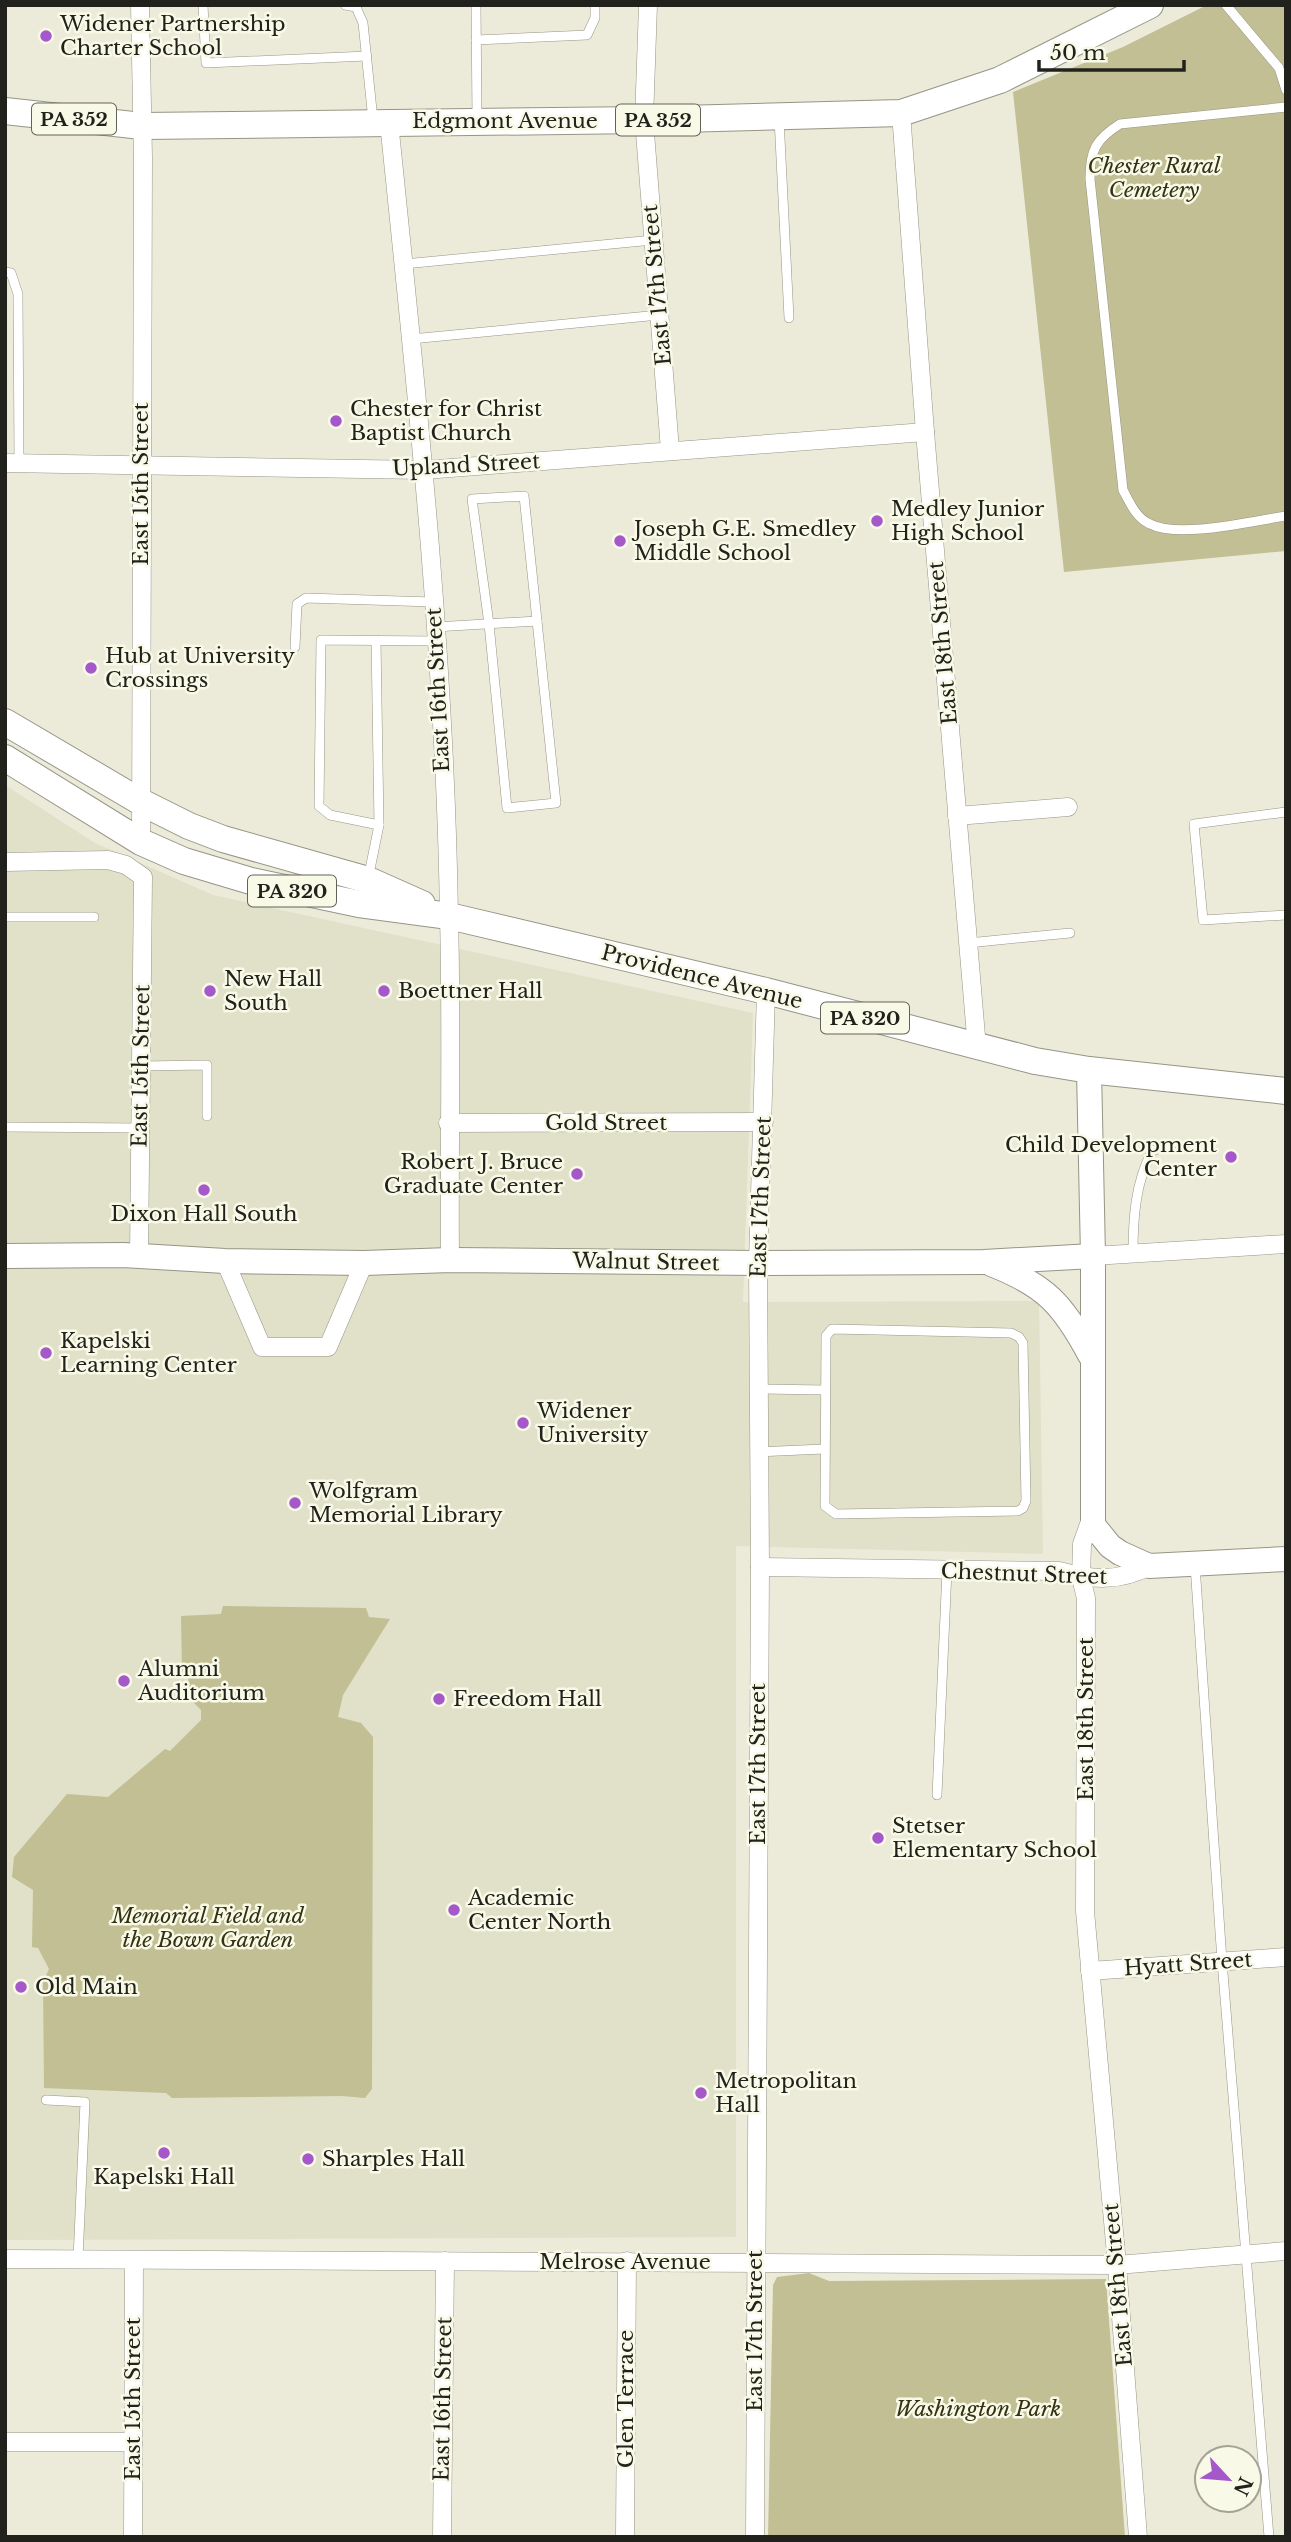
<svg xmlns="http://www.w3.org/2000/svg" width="1291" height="2542" font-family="'Libre Baskerville',serif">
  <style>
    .built { fill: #e1e0c8 }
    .green { fill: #c1bf93 }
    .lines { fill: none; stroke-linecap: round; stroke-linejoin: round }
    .lane-casing { stroke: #969585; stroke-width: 10 }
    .street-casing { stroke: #969585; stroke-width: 19 }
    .secondary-casing { stroke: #969585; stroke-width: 26 }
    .primary-casing { stroke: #969585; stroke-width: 28 }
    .lane { stroke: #fff; stroke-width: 9 }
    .street { stroke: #fff; stroke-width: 18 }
    .secondary { stroke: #fff; stroke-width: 24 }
    .primary { stroke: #fff; stroke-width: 26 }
    .poi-dot { fill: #a558ca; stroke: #f9f9e7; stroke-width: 2.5 }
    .labels { text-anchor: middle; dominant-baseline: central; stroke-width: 5; stroke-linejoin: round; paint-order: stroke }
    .shield { fill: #f9f9e7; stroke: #626259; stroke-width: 2 }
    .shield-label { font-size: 19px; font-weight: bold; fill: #22221c }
    .poi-label { font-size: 21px; fill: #22221c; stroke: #f9f9e7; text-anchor: start }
    .street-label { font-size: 21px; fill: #22221c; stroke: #f9f9e7 }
    .park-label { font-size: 21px; font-style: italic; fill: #333212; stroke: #f9f9e7 }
  </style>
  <rect width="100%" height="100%" fill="#ecebda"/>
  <polygon class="built" points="5,785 95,843 213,895 753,1013 743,1302 1039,1301 1043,1554 736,1546 736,2237 5,2240"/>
  <g class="green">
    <polygon points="1207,5 1286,5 1286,551 1064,572 1013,92 1123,47"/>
    <polygon points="223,1606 366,1608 369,1617 390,1619 343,1695 338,1717 361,1723 373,1737 372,2089 365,2098 342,2096 172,2098 166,2093 44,2088 43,1982 49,1969 38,1948 32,1947 33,1890 12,1877 14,1857 67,1794 108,1797 165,1749 170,1751 201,1720 201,1710 189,1698 188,1673 182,1671 181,1616 221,1614"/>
    <polygon points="809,2273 829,2281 1106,2279 1125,2537 768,2537 773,2285 777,2277"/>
  </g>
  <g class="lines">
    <g class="lane-casing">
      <g id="lane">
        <polyline points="203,5 206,63 367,56"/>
        <polyline points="345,5 356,7 363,23 373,120"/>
        <polyline points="476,5 477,119"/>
        <polyline points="1226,5 1279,68 1286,90"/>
        <polyline points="476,40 587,35 595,18 595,5"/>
        <path d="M1286 107 1120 124C1096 139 1090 150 1090 179L1123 490C1130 503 1136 518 1150 524 1179 539 1252 521 1286 516"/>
        <polyline points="779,118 789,318"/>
        <polyline points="404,264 653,240"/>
        <polyline points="5,272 11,273 18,294 19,463"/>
        <polyline points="411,339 659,315"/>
        <polygon points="524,496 556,803 507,808 489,624 472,499"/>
        <polyline points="435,627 537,621"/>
        <polyline points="295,647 297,604 306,598 433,602"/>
        <polyline points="1286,812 1194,824 1203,920 1286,915"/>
        <polyline points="379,825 330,815 319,806 321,640 436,641"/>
        <polyline points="368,879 379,825 376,640"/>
        <polyline points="5,917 94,917"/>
        <polyline points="968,943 1070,933"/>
        <polyline points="142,1066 207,1065 207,1116"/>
        <polyline points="5,1127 141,1128"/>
        <path d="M1133 1254C1133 1220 1135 1183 1152 1151L1172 1144"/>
        <polygon points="832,1329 1011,1333 1019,1337 1023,1343 1026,1501 1023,1508 1018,1511 836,1514 825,1506 826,1336"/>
        <polyline points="759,1389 825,1390"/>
        <polyline points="759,1452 824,1449"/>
        <polyline points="1195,1565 1222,1961 1269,2537"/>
        <polyline points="937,1795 947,1570"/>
        <polyline points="46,2100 85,2102 78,2259"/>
      </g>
    </g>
    <g class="street-casing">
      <g id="street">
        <polyline points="140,5 143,158 141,842"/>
        <polyline points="648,5 644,120 670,450"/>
        <polyline points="901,113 925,432 977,1048"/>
        <path d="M389 122C416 386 445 650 449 916 452 1030 449 1145 450 1260"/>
        <polyline points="5,463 424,470 925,432"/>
        <polyline points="957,816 1068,807"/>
        <polyline points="5,862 108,860 126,865 143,877 139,1256"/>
        <polyline points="448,1123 764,1122"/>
        <polyline points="1093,1256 1286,1244"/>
        <polyline points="225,1261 262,1347 328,1347 364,1263"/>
        <polyline points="1092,1516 1082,1544 1081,1578 1086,1598 1085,1911 1117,2265 1138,2537"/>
        <path d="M760 1567 1059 1571C1091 1580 1120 1582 1149 1566"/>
        <polyline points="1090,1971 1286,1957"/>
        <polyline points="5,2259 1117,2265 1286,2251"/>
        <polyline points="5,2442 133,2442"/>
        <polyline points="133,2537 134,2261"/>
        <polyline points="442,2537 445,2261"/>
        <polyline points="625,2537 627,2261"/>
        <polyline points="755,2537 760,1567 758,1263 766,991"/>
      </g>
    </g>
    <g class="secondary-casing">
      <g id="secondary">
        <polyline points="1089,1070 1093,1256 1093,1525 1110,1546 1120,1553 1149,1566 1286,1559"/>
        <polyline points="5,1256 123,1255 225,1261 364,1263 450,1260 758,1263 984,1262 1093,1256"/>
        <path d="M991 1264C1045 1285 1063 1304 1090 1355"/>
      </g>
    </g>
    <g class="primary-casing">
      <g id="primary">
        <polyline points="5,111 142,126 644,120 901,113 1000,80 1150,5"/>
        <polyline points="5,722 141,802 189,826 223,839 368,880 422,904"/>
        <polyline points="5,758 141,842 184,861 251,881 359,904 449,916 766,991 1035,1061 1089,1070 1286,1091"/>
      </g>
    </g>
    <use href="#lane" class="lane"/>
    <use href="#street" class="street"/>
    <use href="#secondary" class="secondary"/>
    <use href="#primary" class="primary"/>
  </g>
  <g class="poi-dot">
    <circle cx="46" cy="36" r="7"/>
    <circle cx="336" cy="421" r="7"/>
    <circle cx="877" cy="521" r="7"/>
    <circle cx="620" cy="541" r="7"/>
    <circle cx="91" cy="668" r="7"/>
    <circle cx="210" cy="991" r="7"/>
    <circle cx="384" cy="991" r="7"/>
    <circle cx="1231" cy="1157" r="7"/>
    <circle cx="577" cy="1174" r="7"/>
    <circle cx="204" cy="1190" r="7"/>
    <circle cx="46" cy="1353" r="7"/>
    <circle cx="523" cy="1423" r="7"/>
    <circle cx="295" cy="1503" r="7"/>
    <circle cx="124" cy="1681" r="7"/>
    <circle cx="439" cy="1699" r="7"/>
    <circle cx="878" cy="1838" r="7"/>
    <circle cx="454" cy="1910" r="7"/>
    <circle cx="21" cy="1987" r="7"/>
    <circle cx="701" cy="2093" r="7"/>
    <circle cx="164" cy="2153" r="7"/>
    <circle cx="308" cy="2159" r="7"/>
  </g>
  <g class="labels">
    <g class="shield">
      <rect x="32" y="103.5" width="84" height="31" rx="5"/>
      <rect x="616" y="104.5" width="84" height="31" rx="5"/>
      <rect x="248" y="875.5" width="88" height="31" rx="5"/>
      <rect x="821" y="1002.5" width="88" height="31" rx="5"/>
    </g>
    <g class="shield-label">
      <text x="74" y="119">PA 352</text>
      <text x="658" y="120">PA 352</text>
      <text x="292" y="891">PA 320</text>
      <text x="865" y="1018">PA 320</text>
    </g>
    <g class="poi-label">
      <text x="60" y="24">Widener Partnership<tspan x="60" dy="24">Charter School</tspan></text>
      <text x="350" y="409">Chester for Christ<tspan x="350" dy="24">Baptist Church</tspan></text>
      <text x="891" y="509">Medley Junior<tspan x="891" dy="24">High School</tspan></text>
      <text x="634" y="529">Joseph G.E. Smedley<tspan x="634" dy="24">Middle School</tspan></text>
      <text x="105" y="656">Hub at University<tspan x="105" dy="24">Crossings</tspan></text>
      <text x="224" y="979">New Hall<tspan x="224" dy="24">South</tspan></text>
      <text x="398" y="991">Boettner Hall</text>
      <text x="1217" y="1145" text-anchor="end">Child Development<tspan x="1217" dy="24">Center</tspan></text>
      <text x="563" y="1162" text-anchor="end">Robert J. Bruce<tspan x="563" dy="24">Graduate Center</tspan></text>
      <text x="204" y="1214" text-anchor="middle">Dixon Hall South</text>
      <text x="60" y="1341">Kapelski<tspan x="60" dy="24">Learning Center</tspan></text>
      <text x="537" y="1411">Widener<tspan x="537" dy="24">University</tspan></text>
      <text x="309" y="1491">Wolfgram<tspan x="309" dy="24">Memorial Library</tspan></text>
      <text x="138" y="1669">Alumni<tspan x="138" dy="24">Auditorium</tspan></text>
      <text x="453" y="1699">Freedom Hall</text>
      <text x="892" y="1826">Stetser<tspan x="892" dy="24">Elementary School</tspan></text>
      <text x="468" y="1898">Academic<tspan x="468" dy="24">Center North</tspan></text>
      <text x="35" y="1987">Old Main</text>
      <text x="715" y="2081">Metropolitan<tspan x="715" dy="24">Hall</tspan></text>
      <text x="322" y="2159">Sharples Hall</text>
      <text x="164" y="2177" text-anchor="middle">Kapelski Hall</text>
    </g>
    <g class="street-label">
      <text x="505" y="121">Edgmont Avenue</text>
      <text transform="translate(657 285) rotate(-95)">East 17th Street</text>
      <text transform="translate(466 465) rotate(-3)">Upland Street</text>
      <text transform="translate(141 484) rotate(-90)">East 15th Street</text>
      <text transform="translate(943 643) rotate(-95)">East 18th Street</text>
      <text transform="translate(438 690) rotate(-93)">East 16th Street</text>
      <text transform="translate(702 977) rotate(14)">Providence Avenue</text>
      <text transform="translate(141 1066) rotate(-89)">East 15th Street</text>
      <text x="606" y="1123">Gold Street</text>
      <text transform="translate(761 1197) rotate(-88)">East 17th Street</text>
      <text transform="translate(646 1262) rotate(1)">Walnut Street</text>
      <text transform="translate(1024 1574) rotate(2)">Chestnut Street</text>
      <text transform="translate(1086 1719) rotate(-90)">East 18th Street</text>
      <text transform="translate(758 1764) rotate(-90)">East 17th Street</text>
      <text transform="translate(1188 1964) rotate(-4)">Hyatt Street</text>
      <text x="625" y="2262">Melrose Avenue</text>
      <text transform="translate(1118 2285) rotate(-95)">East 18th Street</text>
      <text transform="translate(755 2331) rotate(-90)">East 17th Street</text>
      <text transform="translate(133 2399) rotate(-90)">East 15th Street</text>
      <text transform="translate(443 2399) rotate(-89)">East 16th Street</text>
      <text transform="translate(626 2399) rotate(-90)">Glen Terrace</text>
    </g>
    <g class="park-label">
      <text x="1154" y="166">Chester Rural<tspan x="1154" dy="24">Cemetery</tspan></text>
      <text x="208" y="1916">Memorial Field and<tspan x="208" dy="24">the Bown Garden</tspan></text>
      <text x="978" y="2409">Washington Park</text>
    </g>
  </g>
  <rect width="1291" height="2542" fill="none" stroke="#22221c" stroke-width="14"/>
  <g transform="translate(1228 2479) rotate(116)"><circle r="33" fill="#f9f9e7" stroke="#a3a396" stroke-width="2"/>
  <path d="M0-5L12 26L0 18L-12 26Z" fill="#a558ca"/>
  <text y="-10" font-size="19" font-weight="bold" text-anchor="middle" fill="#22221c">N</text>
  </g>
  <path d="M1039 60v10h145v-10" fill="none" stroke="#22221c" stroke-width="3.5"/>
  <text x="1050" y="60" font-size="21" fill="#22221c" stroke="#f9f9e7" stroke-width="5" paint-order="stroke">50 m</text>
</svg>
